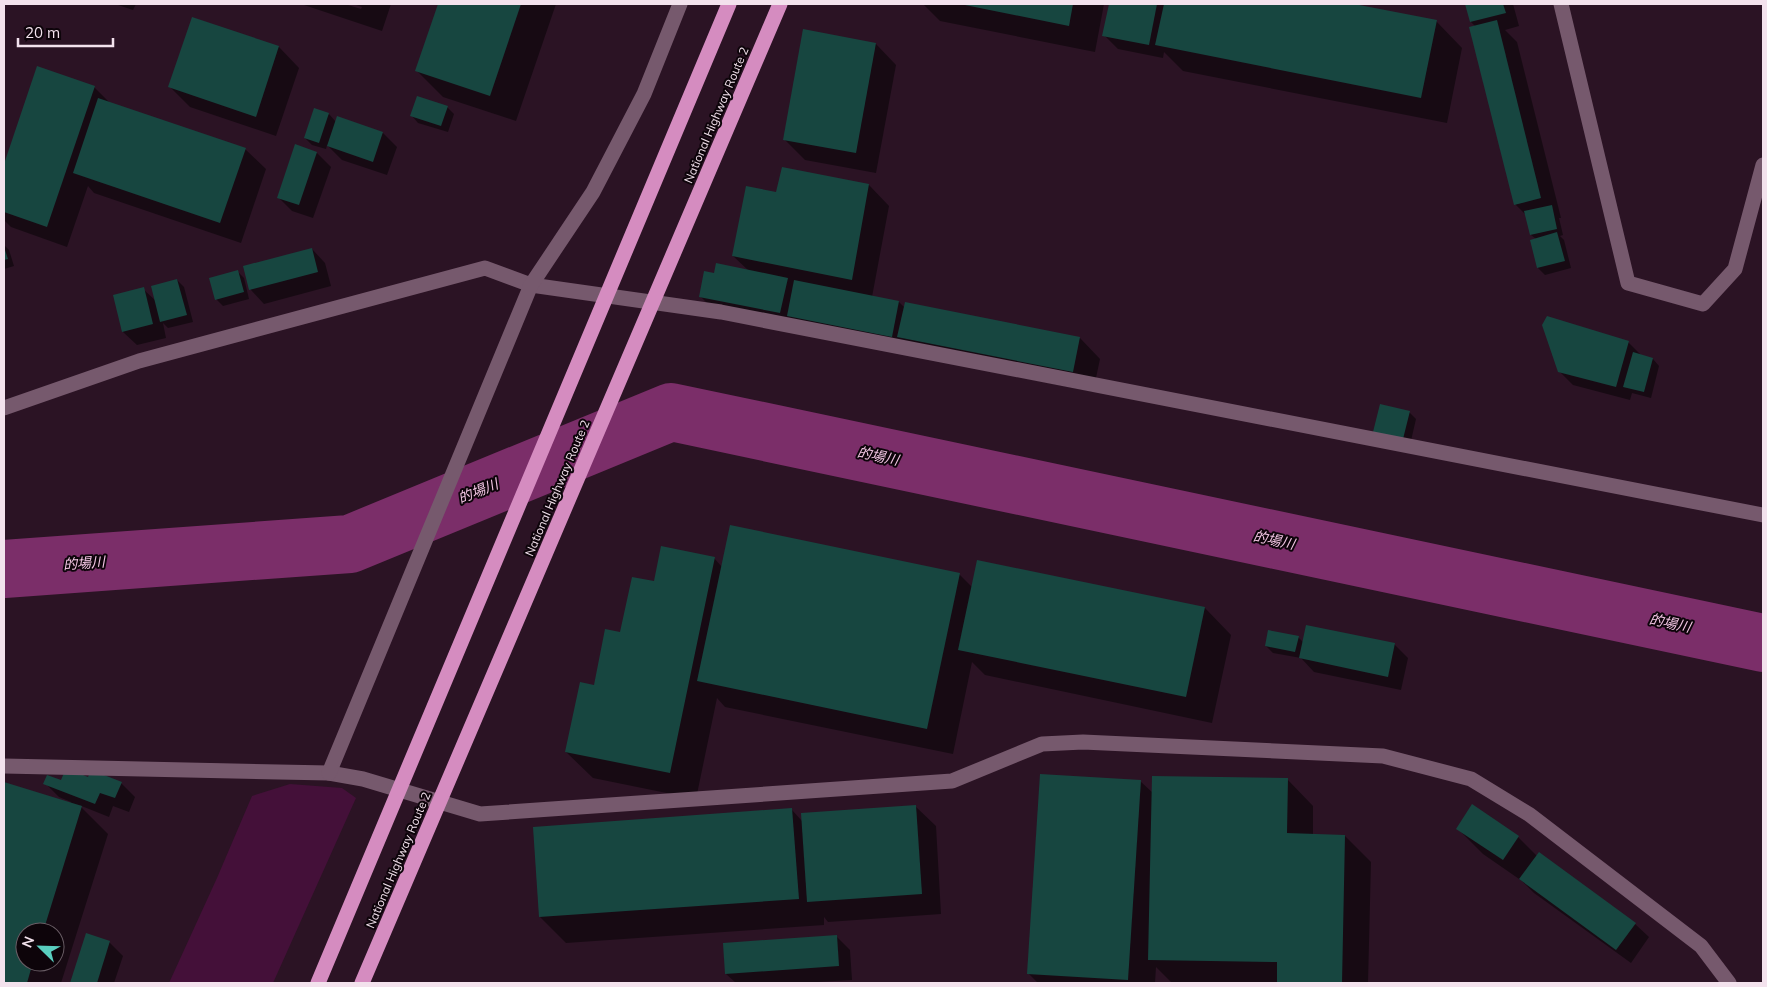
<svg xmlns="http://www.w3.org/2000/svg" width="1767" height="987" font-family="Mulish,'Noto Sans JP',sans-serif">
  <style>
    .green { fill: #441039 }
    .shadow { fill: #0007; fill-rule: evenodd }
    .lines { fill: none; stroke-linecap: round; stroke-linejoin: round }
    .river { stroke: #7b2e69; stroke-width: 58 }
    .building { fill: #174640 }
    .minor { stroke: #76596d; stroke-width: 15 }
    .highway { stroke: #d58cc0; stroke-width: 15 }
    .labels { text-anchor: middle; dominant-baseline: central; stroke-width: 4; stroke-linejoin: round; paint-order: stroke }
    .street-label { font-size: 12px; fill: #f3e2ed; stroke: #0d040a }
    .water-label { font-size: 14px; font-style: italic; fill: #f5c8e6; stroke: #0d040a }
  </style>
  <rect width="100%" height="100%" fill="#2b1324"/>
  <polygon class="green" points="290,784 342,788 356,798 273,983 169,983 217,878 252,796"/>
  <g class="shadow">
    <polygon points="115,4 136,4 133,10"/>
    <polygon points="301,4 345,4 361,9 362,7 353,4 391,4 382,31"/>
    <polygon points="439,4 556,4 516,121 443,97 417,71"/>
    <polygon points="923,4 1104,4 1095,52 940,21"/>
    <polygon points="1110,4 1348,4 1436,21 1462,48 1447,123 1183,71 1164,52 1163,58 1118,49 1104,35"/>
    <polygon points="1466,4 1513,4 1519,26 1505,30 1517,42 1561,218 1559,218 1563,235 1560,236 1564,240 1571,268 1545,275 1538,268 1531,240 1536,239 1531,235 1526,215 1515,204 1476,27 1471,22"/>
    <polygon points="193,18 279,47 299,68 276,136 190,107 170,87"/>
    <polygon points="804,31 876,44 896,65 876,173 805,160 784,139"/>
    <polygon points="38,68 94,87 110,103 245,149 266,169 241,243 94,193 88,186 67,247 11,227 4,220 4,168"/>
    <polygon points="447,107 454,114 448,132 418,123 412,116"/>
    <polygon points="329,114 336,122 338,118 383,133 397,147 387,175 342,160 327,145 326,149 312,145 305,138"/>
    <polygon points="295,146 317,153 331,167 313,218 292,211 278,197"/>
    <polygon points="783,168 869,185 889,206 872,297 899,302 905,308 1080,338 1100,359 1093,392 919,357 714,310 700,296 715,274 749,271 733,256 777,193"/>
    <polygon points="4,245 9,250 14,266 4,269"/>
    <polygon points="312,249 325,263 331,286 264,304 251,290 245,267"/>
    <polygon points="237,271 244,278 249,299 223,306 216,299"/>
    <polygon points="177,280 184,287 193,322 168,328 163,323 166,338 137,345 123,332 143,289 156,301"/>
    <polygon points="1628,342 1642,356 1653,359 1659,366 1651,398 1632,393 1630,400 1573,385 1559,371"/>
    <polygon points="1409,412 1416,419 1410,445 1381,438"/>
    <polygon points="714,558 722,567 959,574 972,587 978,561 1205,608 1231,635 1212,723 985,675 972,662 953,754 725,707 717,698 696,799 593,778 566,752 594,686 621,634 655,583"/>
    <polygon points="1298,637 1304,643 1394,644 1408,658 1401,690 1314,672 1301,658 1273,653 1266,646"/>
    <path d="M89 779 121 783 135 797 129 812 113 806 109 817 79 805 108 834 61 983H4V783L70 804 71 802 59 797 45 783ZM25 932H55V962H25Z"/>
    <polygon points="1287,779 1313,806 1313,835 1345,836 1371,862 1368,983 1172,983 1156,967 1155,983 1038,983 1028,973 1140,781 1153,793"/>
    <polygon points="915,806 936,826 941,914 828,922 824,917 824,925 566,943 540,917 792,810 802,821"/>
    <polygon points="1457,828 1518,837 1537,856 1635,924 1649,937 1631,963 1534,893 1522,881 1483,854"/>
    <polygon points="87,935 109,942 123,956 114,983 72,983"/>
    <polygon points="836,936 850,950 852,980 800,983 736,983 726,974"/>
  </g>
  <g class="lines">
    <polyline class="river" points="4,569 350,544 671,412 1763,643"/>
  </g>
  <g class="building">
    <polygon points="438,4 521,4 490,96 415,71"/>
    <polygon points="960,4 1073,4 1069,26"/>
    <polygon points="1109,4 1157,4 1149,45 1102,36"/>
    <polygon points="1164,4 1354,4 1437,20 1421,98 1155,45"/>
    <polygon points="1465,4 1503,4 1506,13 1470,22"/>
    <polygon points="192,17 279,46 256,117 168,87"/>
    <polygon points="1497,20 1541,198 1514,205 1469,27"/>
    <polygon points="803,29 876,43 856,153 783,140"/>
    <polygon points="37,66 95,86 47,227 4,212 4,164"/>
    <polygon points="417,96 448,106 441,126 410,116"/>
    <polygon points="98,98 246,148 220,223 73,173"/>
    <polygon points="314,108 329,113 319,143 304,138"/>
    <polygon points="337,116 383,132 373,162 327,146"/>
    <polygon points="295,144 317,152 299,205 277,198"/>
    <polygon points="782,167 869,184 852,280 732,256 746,186 776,192"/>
    <polygon points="1552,205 1557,229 1530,235 1524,211"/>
    <polygon points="1557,232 1565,261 1537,268 1530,240"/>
    <polygon points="4,247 8,259 4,260"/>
    <polygon points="312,248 318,272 249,290 243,266"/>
    <polygon points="716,263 788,278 780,313 699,297 704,271 714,273"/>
    <polygon points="238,270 244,292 215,300 209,278"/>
    <polygon points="177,279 187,315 160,322 151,286"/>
    <polygon points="794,280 899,301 892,337 787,316"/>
    <polygon points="144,287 153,324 122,332 113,295"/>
    <polygon points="905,302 1080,337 1073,372 897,337"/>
    <polygon points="1547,316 1629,341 1616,387 1558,372 1542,325"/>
    <polygon points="1633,352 1653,358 1644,392 1623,387"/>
    <polygon points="1380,404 1410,411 1403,439 1373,432"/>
    <polygon points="730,525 960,573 927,729 697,681"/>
    <polygon points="661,546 715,557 670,773 565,752 580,682 594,685 605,629 620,632 632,577 654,581"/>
    <polygon points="977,560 1205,607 1186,697 958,650"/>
    <polygon points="1306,625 1395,643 1388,677 1299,658"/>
    <polygon points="1268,630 1299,636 1295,652 1265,646"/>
    <polygon points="66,768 88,777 91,770 122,782 115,798 100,793 95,804 43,784 47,775 61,780"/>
    <polygon points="1040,774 1141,780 1128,980 1027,974"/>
    <polygon points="1152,776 1288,778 1287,833 1345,835 1342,983 1277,983 1277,962 1148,960"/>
    <polygon points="4,782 82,806 43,932 25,932 25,962 33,962 27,983 4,983"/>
    <polygon points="1472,804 1519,836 1503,860 1456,829"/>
    <polygon points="916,805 922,894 807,902 801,813"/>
    <polygon points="792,808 799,899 539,917 533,827"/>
    <polygon points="1539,852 1636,923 1616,950 1519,879"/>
    <polygon points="86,933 110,941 97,983 70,983"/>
    <polygon points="837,935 839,966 725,974 723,943"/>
  </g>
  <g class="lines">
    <g class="minor">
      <polyline points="1561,4 1628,283 1703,304 1735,269 1763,165"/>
      <polyline points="4,408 139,361 485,268 531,285 721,312 1763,515"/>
      <polyline points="4,766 329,773 363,779 480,814 952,781 1042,744 1083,742 1383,756 1471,779 1530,815 1701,946 1729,983"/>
      <polyline points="329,773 531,285 593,192 644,94 680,4"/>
    </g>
    <g class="highway">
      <polyline points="318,983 729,4"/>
      <polyline points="362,983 780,4"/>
    </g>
  </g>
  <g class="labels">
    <g class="street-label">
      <text transform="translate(716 115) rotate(-67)">National Highway Route 2</text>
      <text transform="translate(557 488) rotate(-67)">National Highway Route 2</text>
      <text transform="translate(398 860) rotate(-67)">National Highway Route 2</text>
    </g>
    <g class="water-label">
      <text transform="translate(878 456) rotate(12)">的場川</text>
      <text transform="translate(478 491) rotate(-22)">的場川</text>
      <text transform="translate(1274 540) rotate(12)">的場川</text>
      <text transform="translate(84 563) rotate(-4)">的場川</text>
      <text transform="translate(1670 623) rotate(12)">的場川</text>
    </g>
  </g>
  <rect width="1767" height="987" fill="none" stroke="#f3e2ed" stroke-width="10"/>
  <g transform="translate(40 947) rotate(293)"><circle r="24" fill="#0d040a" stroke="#695d65"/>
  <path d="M0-4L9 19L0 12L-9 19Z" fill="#59cebf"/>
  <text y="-8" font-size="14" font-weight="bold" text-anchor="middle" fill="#f3e2ed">N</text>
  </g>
  <path d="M18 38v8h95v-8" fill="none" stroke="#f3e2ed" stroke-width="2.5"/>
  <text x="25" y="38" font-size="15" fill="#f3e2ed" stroke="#0d040a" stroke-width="4" paint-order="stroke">20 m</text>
</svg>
